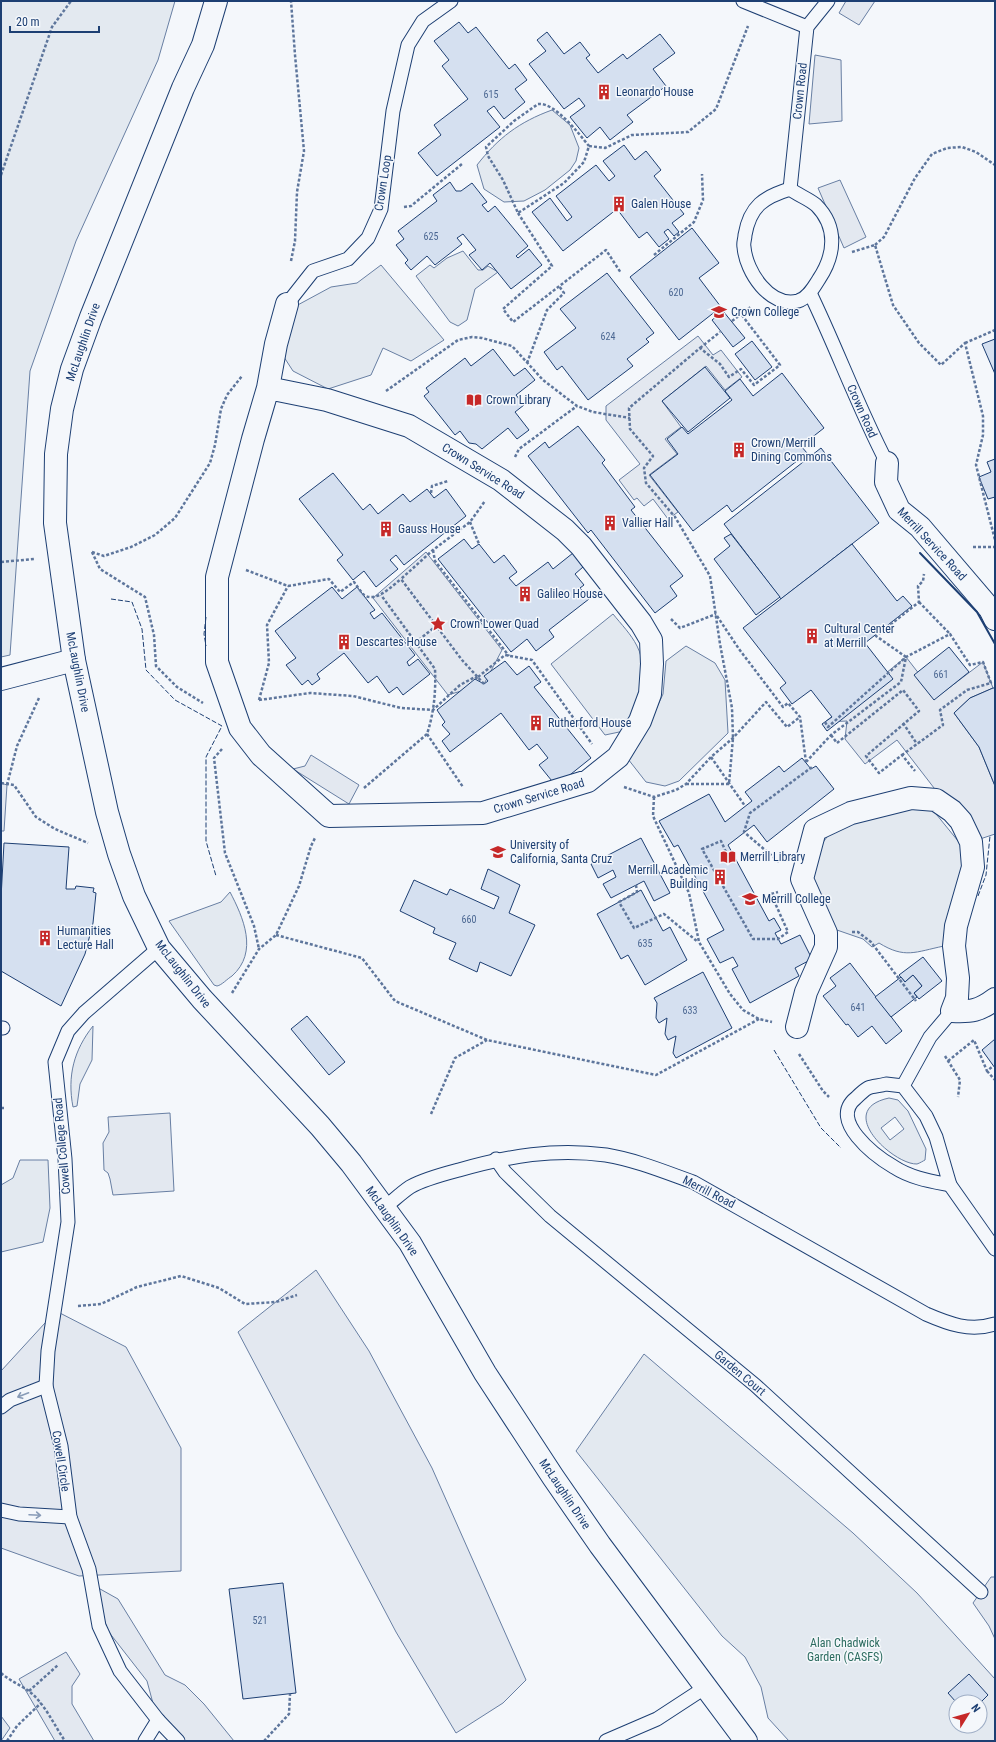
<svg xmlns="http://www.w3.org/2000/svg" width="996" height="1742" font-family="'Roboto Condensed',sans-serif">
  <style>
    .green { fill: #e3e9f0; stroke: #687fa3; fill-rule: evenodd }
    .parking { fill: #e3e8f0; stroke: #687fa3 }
    .building { fill: #d5e0f0; stroke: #1d3f73 }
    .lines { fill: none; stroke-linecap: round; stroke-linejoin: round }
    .service-casing { stroke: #1d3f73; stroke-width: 15 }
    .minor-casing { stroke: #1d3f73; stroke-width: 24 }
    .tertiary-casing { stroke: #1d3f73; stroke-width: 24 }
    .secondary-casing { stroke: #1d3f73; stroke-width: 24 }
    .path { stroke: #5e769c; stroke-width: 2.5; stroke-dasharray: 3 2; stroke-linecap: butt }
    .service { stroke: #f4f7fb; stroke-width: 13 }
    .minor { stroke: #f4f7fb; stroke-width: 22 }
    .tertiary { stroke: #f4f7fb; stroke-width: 22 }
    .secondary { stroke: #f4f7fb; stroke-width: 22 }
    .fence { stroke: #1d3f73; stroke-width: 1; stroke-dasharray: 5 2; stroke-linecap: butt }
    .wall { stroke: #1d3f73; stroke-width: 2 }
    .oneway { stroke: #889bb7 }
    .labels { text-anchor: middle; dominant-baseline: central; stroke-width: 3; stroke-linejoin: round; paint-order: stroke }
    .number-label { font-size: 10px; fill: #4b6792 }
    .street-label { font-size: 12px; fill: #1d3f73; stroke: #f4f7fb }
    .poi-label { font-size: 12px; fill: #1d3f73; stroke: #f4f7fb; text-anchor: start }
    .park-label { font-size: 12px; fill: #2c6c60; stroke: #f4f7fb }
  </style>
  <rect width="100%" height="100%" fill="#f4f7fb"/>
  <g class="green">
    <polygon points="1,1 175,1 158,60 76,241 30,371 10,655 1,657"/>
    <path d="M552 110 570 125 579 148 576 161 570 170 545 190 524 201 504 202 484 189 477 165C498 138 519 122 552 110Z"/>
    <polygon points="463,251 478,270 483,270 488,266 498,272 475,289 467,320 458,326 450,322 416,276 430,265 434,268 447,258"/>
    <polygon points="381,265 444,340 411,361 383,348 371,375 328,389 293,371 282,354 294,307 331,287 357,283"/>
    <path d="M613 614C621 624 631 634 637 646 651 673 636 706 624 731L605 735 551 664Z"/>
    <polygon points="686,646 715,663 725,680 728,733 679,781 665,786 646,782 628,759 644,735 663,694 666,661"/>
    <path d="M911 806 932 809 967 852 944 946C915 952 905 959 879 943L872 947 863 939 834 929 811 874 818 849 830 833 849 825Z"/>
    <path d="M230 892C243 917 259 952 232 976 227 979 222 985 217 986L214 985 169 921 221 902Z"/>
    <path d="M93 1026 92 1060 80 1084 77 1106 73 1107C67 1076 74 1050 93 1026Z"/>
    <path d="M889 1098 898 1100 908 1111 926 1149 925 1160C923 1161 920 1163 917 1164 894 1165 833 1110 889 1098ZM895 1117 904 1129 890 1140 881 1128Z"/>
    <polygon points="20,1160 48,1160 50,1208 43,1242 1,1252 1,1185 13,1178"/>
    <path d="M644 1354 853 1533 917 1593 995 1679V1741H789L768 1718 761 1687 745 1657 722 1636 576 1451ZM956 1702H980V1726H956Z"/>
    <polygon points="1,1716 10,1728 1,1741"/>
  </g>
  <g class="parking">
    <polygon points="846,1 875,1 859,25 839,13"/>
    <polygon points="815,55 841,60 842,121 809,124"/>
    <polygon points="840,180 866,237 844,248 818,188"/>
    <polygon points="698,336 713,355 721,350 742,377 725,390 706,366 662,401 681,427 665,439 677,454 649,475 678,512 668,519 653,499 644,506 637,498 634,500 619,480 640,464 606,420 606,406"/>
    <polygon points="426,552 502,650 484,684 448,695 373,598"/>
    <polygon points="906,657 937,697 983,662 993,688 970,698 954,713 979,747 995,786 995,834 971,842 958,819 897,740 865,764 845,739 847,721 825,722"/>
    <polygon points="311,755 359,785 349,804 293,769 305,766"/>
    <polygon points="1,783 7,785 4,831 1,831"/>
    <polygon points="170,1113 174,1191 113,1195 110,1179 108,1173 104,1170 103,1143 109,1132 108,1117"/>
    <polygon points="316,1270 369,1351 432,1468 526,1680 503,1703 456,1733 396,1632 238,1332"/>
    <polygon points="56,1311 126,1347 181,1448 181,1571 79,1576 1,1548 1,1371"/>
    <polygon points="991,1577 995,1577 995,1639 989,1626 973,1603"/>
    <polygon points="93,1585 118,1599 165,1675 185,1685 204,1704 234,1741 175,1741 158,1722 147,1681 108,1631"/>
    <polygon points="66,1652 80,1674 72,1686 72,1704 94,1741 55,1741 19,1679"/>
  </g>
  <g class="building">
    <polygon points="459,22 468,33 476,27 509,69 515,64 527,80 515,89 525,102 504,119 494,106 487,111 500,127 437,176 418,153 441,135 434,125 468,99 442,66 449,60 434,41"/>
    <polygon points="547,32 564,54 580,42 590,55 586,58 598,73 623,54 627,59 660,34 675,53 653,69 666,86 627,115 633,122 610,140 600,127 587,138 570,117 585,106 579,98 564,109 529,64 546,51 537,40"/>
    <polygon points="624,145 635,160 646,151 661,170 654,176 684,214 672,223 679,232 674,236 668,229 664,232 669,239 659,247 647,232 639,238 617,209 563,251 532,212 550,198 567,221 572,217 556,196 596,165 609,181 615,176 603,161"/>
    <polygon points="450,182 456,191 461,191 472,183 487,202 482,205 488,212 495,206 528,246 516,256 518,258 529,249 542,265 511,289 490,263 482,270 469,255 476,250 463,234 457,238 462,244 435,265 427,256 411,270 405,263 408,260 396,245 404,239 398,231 437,201 433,195"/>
    <polygon points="692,228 719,263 699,278 721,307 679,340 630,277"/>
    <polygon points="607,273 654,333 646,339 649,342 627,359 633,366 588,400 562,366 557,370 544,352 576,328 560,309"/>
    <polygon points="723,311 745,338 733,347 712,320"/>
    <polygon points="995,339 995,374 982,344"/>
    <polygon points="752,341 772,367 755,380 735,354"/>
    <polygon points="493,349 514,376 525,368 535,380 516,395 524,405 515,412 529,430 517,439 508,428 482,449 476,444 469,443 460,431 455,435 424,396 429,392 426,388 465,358 471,366"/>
    <polygon points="705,367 730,398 688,432 662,401"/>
    <polygon points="782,373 824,428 801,446 807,453 732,512 727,505 693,531 650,475 678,454 667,439 682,427 688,434 732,400 725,391 740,379 753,396"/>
    <polygon points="578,426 605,460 602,463 635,507 631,510 683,576 670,586 677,596 655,613 591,530 588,533 528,456 545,442 549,448"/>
    <polygon points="821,448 879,523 781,599 724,524"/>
    <polygon points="995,459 995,497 988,499 979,477 991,472 987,462"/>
    <polygon points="333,473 363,510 370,504 378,514 403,494 410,502 427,489 434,498 446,489 466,516 404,565 396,555 390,560 398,569 376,587 364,571 353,580 337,560 343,555 299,499"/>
    <polygon points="731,534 780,597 756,615 714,559 730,546 724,538"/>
    <polygon points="464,539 472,549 479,544 494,563 504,555 517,572 509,578 516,586 548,562 553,569 573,553 583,567 575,574 584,585 580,588 589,599 549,630 554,637 536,651 527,639 511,652 438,559"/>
    <polygon points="852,544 897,601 903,596 912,606 865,643 893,679 827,731 822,724 832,717 811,690 792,704 780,688 786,683 743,628"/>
    <polygon points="332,587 342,599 357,587 375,610 370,613 374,619 382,613 415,655 407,662 409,666 418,659 430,674 403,695 397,687 389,693 377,676 368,683 344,653 317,674 320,679 312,685 308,680 302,685 286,665 296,658 275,631"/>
    <polygon points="949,647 969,672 934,700 914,675"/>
    <polygon points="505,661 517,675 529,666 541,682 534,687 591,758 556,786 539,765 548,758 537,744 529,750 501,713 450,752 442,741 450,734 442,725 445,722 437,710 475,679 484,684 488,681 484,676"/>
    <polygon points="993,688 995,688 995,786 979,747 954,713 970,698"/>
    <polygon points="802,758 811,769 816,766 834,789 767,842 754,825 728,845 769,921 774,918 781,930 775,933 781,944 800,935 812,959 795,968 799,976 750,1003 732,969 738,966 733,957 720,963 707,939 724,930 678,845 674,847 659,821 709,794 725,822 752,801 745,792 779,766 784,772"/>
    <polygon points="641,838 670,893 654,901 644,881 611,898 603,884 616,877 613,870 598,878 591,864"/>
    <polygon points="4,843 69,847 66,889 75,889 76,886 94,888 93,892 96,893 93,923 85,954 61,1006 1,971 1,898"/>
    <polygon points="488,869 520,885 509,913 535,925 511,976 480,962 477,972 449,959 456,943 433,933 435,928 400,911 414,880 447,895 450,889 494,909 499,897 481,889"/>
    <polygon points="641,890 663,931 670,927 687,960 645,985 628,955 621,959 597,914"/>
    <polygon points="923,957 942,981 919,999 914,993 922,986 913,975 905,982 899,975"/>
    <polygon points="850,963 902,1031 886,1044 872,1026 858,1037 848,1024 846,1025 823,996 836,986 830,978"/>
    <polygon points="703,972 732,1028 676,1058 673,1053 676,1036 668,1040 665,1034 667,1018 659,1023 656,1018 657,1003 654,998"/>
    <polygon points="913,975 922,986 914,993 917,997 891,1017 875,997 901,977 905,982"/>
    <polygon points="307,1016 345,1062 329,1075 291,1029"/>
    <polygon points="995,1039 995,1068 982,1050"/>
    <polygon points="283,1583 296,1693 243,1699 229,1589"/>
    <polygon points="969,1674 988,1695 980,1703 956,1702 948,1693"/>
  </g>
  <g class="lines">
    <g class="service-casing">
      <g id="service">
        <polyline points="743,1 807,27"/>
        <path d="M790 189C798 195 809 199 816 205 838 227 835 255 819 279 814 287 808 298 798 301 770 308 746 272 744 247 743 243 745 239 745 235 750 206 764 197 790 189Z"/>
        <polyline points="790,189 807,27 828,1"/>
        <path d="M810 293C837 349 858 407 887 463"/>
        <polyline points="287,304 313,271 348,259 368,238 381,209 393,111 408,45 423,21 451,1"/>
        <polyline points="159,948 84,1013 68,1031 55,1062 65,1159 68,1222 48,1351 46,1386 61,1446 70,1517 89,1569 99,1626 120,1671 158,1720 178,1741"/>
        <polyline points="1,1028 3,1028"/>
        <path d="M886 1084 903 1086 926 1116 936 1137 950 1185C930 1181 911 1178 894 1167 875 1156 828 1120 856 1098 859 1095 864 1090 868 1088 873 1086 880 1086 886 1084Z"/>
        <polyline points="903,1086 930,1037 952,1011"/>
        <polyline points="496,1159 505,1172 550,1216 755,1385 981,1592"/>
        <polyline points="950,1185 995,1249"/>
        <path d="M384 1208C393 1201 401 1193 410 1187 424 1179 444 1174 459 1170 508 1156 555 1148 606 1155 636 1160 665 1172 693 1182L926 1314C949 1324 970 1332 995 1324"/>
        <polyline points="1,1407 10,1400 46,1386"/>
        <polyline points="1,1510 19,1514 70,1517"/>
        <polyline points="145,1741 158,1720"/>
        <polyline points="606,1741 657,1719 706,1687"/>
      </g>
    </g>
    <g class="minor-casing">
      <g id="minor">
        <polyline points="268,388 327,400 409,426 501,480 565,530 581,546 641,623 651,640 652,664 650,694 640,721 618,757 588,781 483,813 329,816 261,755 240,728 217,662 217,577 253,439 268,388 276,344 287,304"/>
        <polyline points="887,463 886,482 899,510 920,527 990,609 995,619"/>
        <path d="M797 1027 806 992 826 947V933L802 879 815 830 851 813 911 798 936 800 952 811 961 821 971 842 973 867 956 926 954 946 958 978 957 998 952 1011C971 1012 979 1011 995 999"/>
      </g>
    </g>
    <g class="tertiary-casing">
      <polyline id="tertiary" points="74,660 107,812 119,854 134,896 159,948 202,999 320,1126 351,1163 410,1243 485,1373 553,1477 600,1545 746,1741"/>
    </g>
    <g class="secondary-casing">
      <polyline id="secondary" points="1,679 74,660 55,523 56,454 62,409 72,369 91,317 183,88 203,45 216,1"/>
    </g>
    <g class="path">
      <path d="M538 104C555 102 579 134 589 146L584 162 564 183 518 213 503 180 488 156 486 147 514 121Z"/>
      <polyline points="589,146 605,148 632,135 688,132 716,109 748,26"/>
      <polyline points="1,175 52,27 71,1"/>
      <polyline points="404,207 411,206 462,164"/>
      <polyline points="518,213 552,266 503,309 513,322 606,250 621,273"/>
      <polyline points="875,245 884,237 915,178 932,154 947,148 962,147 976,152 995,165"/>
      <polyline points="852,252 875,245 893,305 919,343 941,365 965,343 983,416 983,435 976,465 995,540"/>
      <polyline points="654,255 694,222 703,200 702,174"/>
      <polyline points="291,261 295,241 297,192 304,151 295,55 291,1"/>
      <polyline points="732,321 752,306"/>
      <polyline points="965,343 995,330"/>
      <polyline points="700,348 720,332"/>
      <polyline points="527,363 547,310 564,293 559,286"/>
      <polyline points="386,391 458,340 472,337 482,338 512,346 543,380 577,406 593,412 630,418"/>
      <polyline points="515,457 519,449 577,406"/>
      <polyline points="431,493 432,486 448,481"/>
      <polyline points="470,522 479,544"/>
      <polyline points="973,547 995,547"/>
      <polyline points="433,550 435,561 509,656"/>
      <polyline points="92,552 104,556 131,547 155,535 175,518 210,463 215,445 221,409 227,395 242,376"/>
      <polyline points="92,552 100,569 145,597 154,635 156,666 177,687 203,703"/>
      <polyline points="1,562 34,559"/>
      <path d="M246 570 288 586 329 579 340 592 354 582C357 586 361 592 364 595 376 603 392 586 401 579"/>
      <polyline points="919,602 950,634"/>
      <polyline points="717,616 739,649 783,707 788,703 800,717 806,762"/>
      <polyline points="671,619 680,628 716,614"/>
      <polyline points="415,643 436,626"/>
      <polyline points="478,677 505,655 532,660 592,744"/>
      <polyline points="484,684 462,660 401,579 433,550 470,522 485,501"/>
      <polyline points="259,700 269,663 267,625 288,586"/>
      <polyline points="259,700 310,693 353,696 401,708 433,710 460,685 475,677 479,680"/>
      <polyline points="825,722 828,727 906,657 950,634 970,665 983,662 991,683 967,690 940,710 943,725 902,755"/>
      <polyline points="903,723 917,744"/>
      <polyline points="427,734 463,787"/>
      <polyline points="831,735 837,743 903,690 919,711 866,756 879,773 902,755 915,771"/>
      <polyline points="222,749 214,758 225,853 254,926 259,949"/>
      <polyline points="711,757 745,806"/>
      <polyline points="806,762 831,735 901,682 906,657 876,636 919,602 918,586 923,581 924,574"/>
      <polyline points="1,783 14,785 36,817 55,829 88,843"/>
      <polyline points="686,784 729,784 733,738 732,708 720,644 710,576 675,517 646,483 644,468 653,456 630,429 629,408 700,348 720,364 729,377 741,369 754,385 780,365 741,314"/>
      <polyline points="7,785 17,746 39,698"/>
      <polyline points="624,787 654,797 676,790 686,784 711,757 733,738 766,702 787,727 800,717"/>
      <path d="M364 788 427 734C434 713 436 691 435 669L381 595"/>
      <polyline points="654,797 653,816 689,893 699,942 730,994 743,1010 759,1019 772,1022"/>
      <polyline points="730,861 721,841 702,849 753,939 778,939 788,932 771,894 778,892"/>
      <polyline points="779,862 744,832 750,813 812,767"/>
      <polyline points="636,885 637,892 619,902 634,928 664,914 698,942"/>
      <polyline points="852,932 858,932 871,942 916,1001"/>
      <polyline points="276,935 362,958 395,1001 487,1040 656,1075 759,1019"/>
      <polyline points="232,993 259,949 276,935 299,886 311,846 315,838"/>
      <polyline points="799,1054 823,1091 829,1097"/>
      <polyline points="945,1056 960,1080 958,1097"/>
      <polyline points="948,1061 974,1040 987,1071 993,1066"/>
      <polyline points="987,1071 995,1080"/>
      <polyline points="1,1108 6,1108"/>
      <polyline points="431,1114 455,1058 487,1040"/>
      <polyline points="78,1306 101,1304 137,1287 181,1276 219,1288 245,1304 276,1302 297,1295"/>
      <path d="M1 1673C10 1681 21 1685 30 1692 45 1704 54 1725 65 1741"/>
      <polyline points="29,1691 58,1665"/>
      <polyline points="7,1741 17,1726 41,1703"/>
      <polyline points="264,1741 289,1714 290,1694"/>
    </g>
    <use href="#service" class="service"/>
    <use href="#minor" class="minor"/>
    <use href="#tertiary" class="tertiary"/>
    <use href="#secondary" class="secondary"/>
    <g class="fence">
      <polyline points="111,599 132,602 142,629 146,670 175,700 222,726 206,757 206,841 216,876"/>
      <polyline points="206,617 204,634 206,646"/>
      <polyline points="978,896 986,875 990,836"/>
      <polyline points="774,1050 821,1128 841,1148"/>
    </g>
    <polyline class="wall" points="920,553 977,612 995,644"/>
  </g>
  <defs><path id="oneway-shaft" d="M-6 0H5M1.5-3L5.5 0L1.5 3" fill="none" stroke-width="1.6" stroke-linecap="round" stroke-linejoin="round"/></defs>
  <g class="oneway">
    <use href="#oneway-shaft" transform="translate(23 1395) rotate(159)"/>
    <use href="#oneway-shaft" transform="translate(35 1515) rotate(3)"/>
  </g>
  <defs>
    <g id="building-bare" transform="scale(1.2)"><path d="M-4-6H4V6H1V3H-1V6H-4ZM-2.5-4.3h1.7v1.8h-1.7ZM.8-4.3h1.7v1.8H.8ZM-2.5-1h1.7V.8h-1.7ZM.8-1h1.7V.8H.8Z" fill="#c62828" stroke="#f4f7fb" stroke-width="2.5" paint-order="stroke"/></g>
    <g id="university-bare" transform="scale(1.2)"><path d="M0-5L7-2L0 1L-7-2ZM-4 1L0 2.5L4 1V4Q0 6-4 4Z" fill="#c62828" stroke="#f4f7fb" stroke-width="2.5" paint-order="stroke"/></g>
    <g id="library-bare" transform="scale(1.2)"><path d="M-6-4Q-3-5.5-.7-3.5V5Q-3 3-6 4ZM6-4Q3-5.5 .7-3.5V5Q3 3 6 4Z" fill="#c62828" stroke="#f4f7fb" stroke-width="2.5" paint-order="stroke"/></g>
    <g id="sight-bare" transform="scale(1.2)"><path d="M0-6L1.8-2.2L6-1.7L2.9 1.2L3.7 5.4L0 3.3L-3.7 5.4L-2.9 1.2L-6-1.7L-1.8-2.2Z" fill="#c62828" stroke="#f4f7fb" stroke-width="2.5" paint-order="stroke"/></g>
  </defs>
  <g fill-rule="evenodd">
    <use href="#building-bare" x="604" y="92"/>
    <use href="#building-bare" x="619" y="204"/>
    <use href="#university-bare" x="719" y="312"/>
    <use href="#library-bare" x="474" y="400"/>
    <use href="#building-bare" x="739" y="450"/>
    <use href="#building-bare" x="610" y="523"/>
    <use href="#building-bare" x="386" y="529"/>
    <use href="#building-bare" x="525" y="594"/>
    <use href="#sight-bare" x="438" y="624"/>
    <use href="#building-bare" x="812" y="636"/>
    <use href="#building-bare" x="344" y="642"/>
    <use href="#building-bare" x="536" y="723"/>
    <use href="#university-bare" x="498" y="852"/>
    <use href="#library-bare" x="728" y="857"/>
    <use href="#building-bare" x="720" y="877"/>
    <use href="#university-bare" x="750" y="899"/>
    <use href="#building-bare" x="45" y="938"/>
  </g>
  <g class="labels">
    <g class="number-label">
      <text x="491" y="94">615</text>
      <text x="431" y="236">625</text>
      <text x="676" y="292">620</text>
      <text x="608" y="336">624</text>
      <text x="941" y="674">661</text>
      <text x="469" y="919">660</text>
      <text x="645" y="943">635</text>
      <text x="858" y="1007">641</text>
      <text x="690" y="1010">633</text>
      <text x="260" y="1620">521</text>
    </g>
    <g class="street-label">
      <text transform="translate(800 91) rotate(-84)">Crown Road</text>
      <text transform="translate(383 183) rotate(-81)">Crown Loop</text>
      <text transform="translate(83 342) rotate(-71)">McLaughlin Drive</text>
      <text transform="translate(862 411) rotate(66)">Crown Road</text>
      <text transform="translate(483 471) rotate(32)">Crown Service Road</text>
      <text transform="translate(932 544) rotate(47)">Merrill Service Road</text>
      <text transform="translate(78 672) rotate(79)">McLaughlin Drive</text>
      <text transform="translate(539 796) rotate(-17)">Crown Service Road</text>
      <text transform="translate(183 974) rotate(52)">McLaughlin Drive</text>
      <text transform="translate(62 1146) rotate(-95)">Cowell College Road</text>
      <text transform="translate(709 1192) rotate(27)">Merrill Road</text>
      <text transform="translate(392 1221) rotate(55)">McLaughlin Drive</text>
      <text transform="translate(740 1373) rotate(40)">Garden Court</text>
      <text transform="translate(61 1461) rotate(81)">Cowell Circle</text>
      <text transform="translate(565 1494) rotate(56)">McLaughlin Drive</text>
    </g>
    <g class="poi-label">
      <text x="616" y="92">Leonardo House</text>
      <text x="631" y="204">Galen House</text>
      <text x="731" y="312">Crown College</text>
      <text x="486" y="400">Crown Library</text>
      <text x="751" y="443">Crown/Merrill<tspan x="751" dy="14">Dining Commons</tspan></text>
      <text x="622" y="523">Vallier Hall</text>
      <text x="398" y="529">Gauss House</text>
      <text x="537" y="594">Galileo House</text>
      <text x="450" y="624">Crown Lower Quad</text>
      <text x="824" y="629">Cultural Center<tspan x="824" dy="14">at Merrill</tspan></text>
      <text x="356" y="642">Descartes House</text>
      <text x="548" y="723">Rutherford House</text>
      <text x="510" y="845">University of<tspan x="510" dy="14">California, Santa Cruz</tspan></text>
      <text x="740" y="857">Merrill Library</text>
      <text x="708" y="870" text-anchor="end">Merrill Academic<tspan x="708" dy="14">Building</tspan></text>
      <text x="762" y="899">Merrill College</text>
      <text x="57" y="931">Humanities<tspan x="57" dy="14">Lecture Hall</tspan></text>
    </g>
    <g class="park-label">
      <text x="845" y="1643">Alan Chadwick<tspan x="845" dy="14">Garden (CASFS)</tspan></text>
    </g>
  </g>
  <rect width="996" height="1742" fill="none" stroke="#1d3f73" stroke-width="4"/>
  <g transform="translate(968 1714) rotate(53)"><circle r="19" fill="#f4f7fb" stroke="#9eadc5"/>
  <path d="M0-3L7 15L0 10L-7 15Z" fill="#c62828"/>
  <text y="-6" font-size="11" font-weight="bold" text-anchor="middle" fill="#1d3f73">N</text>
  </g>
  <path d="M10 26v6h89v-6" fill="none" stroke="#1d3f73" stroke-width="2"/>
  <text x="16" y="26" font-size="12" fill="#1d3f73" stroke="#f4f7fb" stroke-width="3" paint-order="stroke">20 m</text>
</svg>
